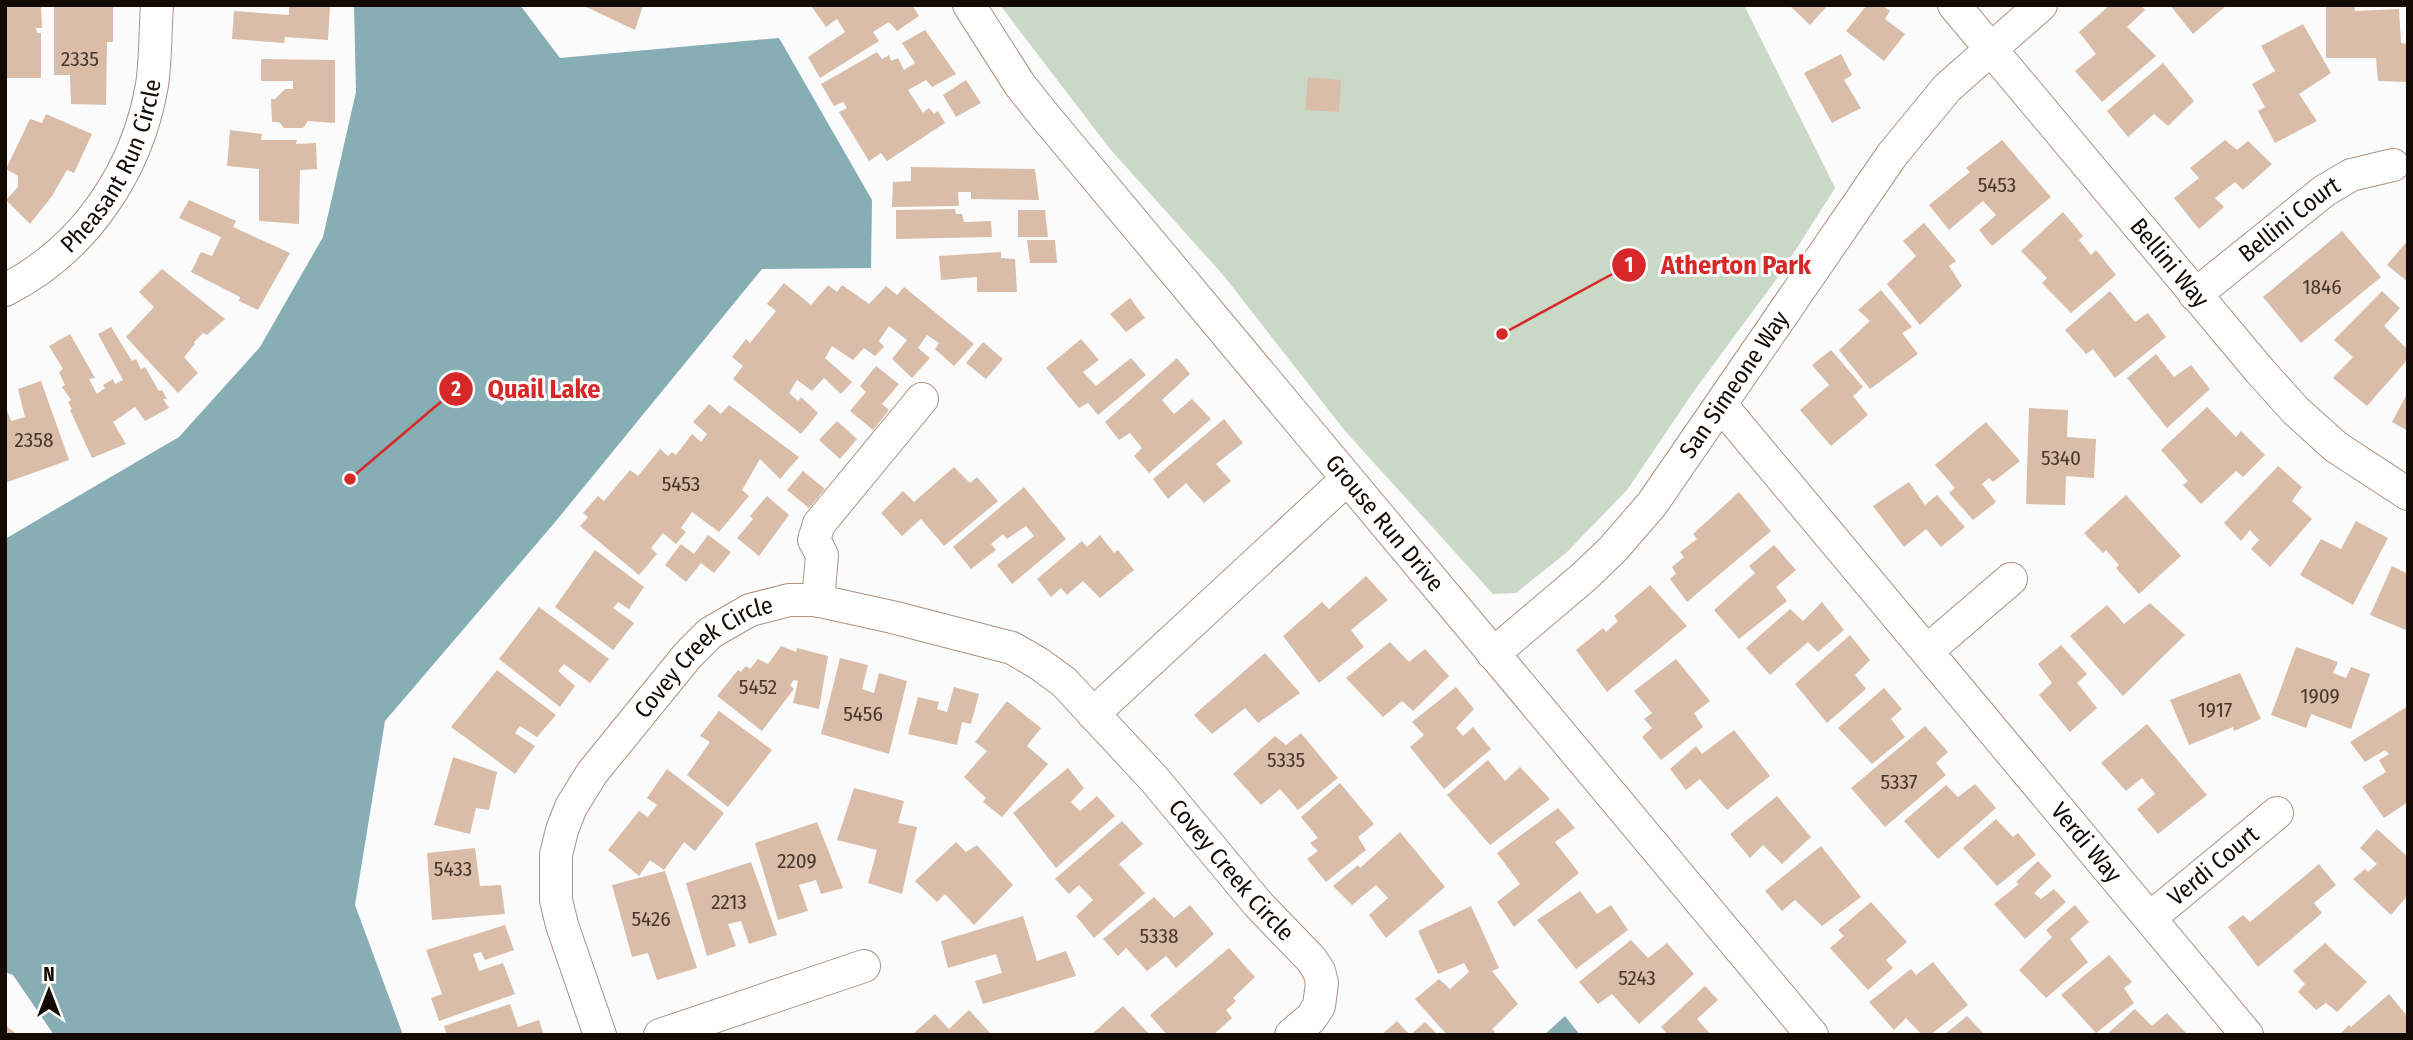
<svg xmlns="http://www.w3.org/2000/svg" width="2413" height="1040" font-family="'Fira Sans Condensed',sans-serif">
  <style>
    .green { fill: #cad8c6 }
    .water { fill: #86aeb4 }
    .building { fill: #dabda8 }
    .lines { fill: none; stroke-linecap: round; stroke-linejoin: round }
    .minor-casing { stroke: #af917d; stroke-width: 34 }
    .minor { stroke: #fff; stroke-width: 32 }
    .labels { text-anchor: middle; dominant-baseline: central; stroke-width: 6; stroke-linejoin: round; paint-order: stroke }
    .number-label { font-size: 21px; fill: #46372d }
    .street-label { font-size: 24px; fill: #140a04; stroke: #fbfbfb }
    .leader { fill: none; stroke: #d62828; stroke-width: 2.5 }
    .callout-dot { fill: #d62828; stroke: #fbfbfb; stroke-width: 2.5 }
    .mark-label { font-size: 21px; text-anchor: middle; font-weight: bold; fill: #fff }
    .callout-label { font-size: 26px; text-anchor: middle; font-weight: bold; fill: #d62828; stroke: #fbfbfb; stroke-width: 6; stroke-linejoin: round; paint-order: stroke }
  </style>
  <rect width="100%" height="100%" fill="#fbfbfb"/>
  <polygon class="green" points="1000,5 1744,5 1835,188 1781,273 1694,391 1627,490 1566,553 1516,593 1493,594 1345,431 1224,276 1110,149"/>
  <g class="water">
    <polygon points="354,5 520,5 560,58 779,38 872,200 871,268 762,269 556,521 385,721 355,905 403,1035 54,1035 13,975 5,972 5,539 179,437 260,347 323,237 356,92"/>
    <polygon points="1565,1016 1580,1035 1544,1035"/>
  </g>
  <g class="building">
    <polygon points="5,5 41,5 42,28 36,28 37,33 41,33 41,78 5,78"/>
    <polygon points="54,5 113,5 113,42 107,42 106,105 71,104 70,75 54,75"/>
    <polygon points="289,5 330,5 328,40 285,37 284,43 232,39 234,11 289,15"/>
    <polygon points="582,5 643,5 635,30"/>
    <polygon points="815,5 912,5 919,16 897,31 889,22 873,32 879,41 820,78 808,57 845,32 837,19 826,27 812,7"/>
    <polygon points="1789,5 1828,5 1810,25"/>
    <polygon points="1867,5 1882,5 1890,11 1885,19 1905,34 1884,61 1846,31"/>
    <polygon points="2110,5 2141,5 2145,10 2127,27 2156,56 2102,102 2075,71 2096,54 2079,32"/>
    <polygon points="2170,5 2227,5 2193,34"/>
    <polygon points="2326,5 2355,5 2355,11 2399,9 2401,43 2408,44 2408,82 2378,81 2376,58 2326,58"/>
    <polygon points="2303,24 2331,73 2299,94 2317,121 2275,143 2258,111 2265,107 2252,84 2275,71 2261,46"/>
    <polygon points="925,30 956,74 932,87 926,80 908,90 923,113 929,108 934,114 938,111 945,123 887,161 881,153 869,161 839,112 847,108 843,102 834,106 821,84 877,52 882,59 889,55 891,61 898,58 904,70 915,63 902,43"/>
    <polygon points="1841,54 1852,75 1844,80 1861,108 1832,123 1804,73"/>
    <polygon points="261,59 335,60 335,123 308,121 303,128 284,128 279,122 272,122 271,99 275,99 285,89 293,89 293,81 261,81"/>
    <polygon points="2163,63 2194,101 2168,126 2154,114 2128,137 2107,111"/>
    <polygon points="1308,77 1341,80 1339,112 1305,110"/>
    <polygon points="966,80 981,103 956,117 943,95"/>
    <polygon points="46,114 92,134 74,173 67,170 52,196 30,224 6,200 18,187 18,176 6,169 30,119 42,123"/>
    <polygon points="230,130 262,134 261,140 297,140 296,144 316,143 317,169 300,170 299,224 259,221 259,169 227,166"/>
    <polygon points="2002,140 2051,197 1992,246 1979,230 1996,215 1983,201 1949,230 1929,205 1970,172 1966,168"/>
    <polygon points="2225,140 2237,150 2248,141 2272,164 2243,190 2235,182 2215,198 2224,207 2199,229 2174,198 2199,178 2190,168"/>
    <polygon points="911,167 1035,169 1039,200 971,199 971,192 958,192 959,206 892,207 893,182 911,181"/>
    <polygon points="189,200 236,221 233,227 290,253 258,310 239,301 240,297 191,272 201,252 212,256 221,237 179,218"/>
    <polygon points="955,209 956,214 962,214 964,222 991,221 992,237 896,239 896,210"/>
    <polygon points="1018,210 1045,210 1048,237 1018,237"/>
    <polygon points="2063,212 2083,236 2079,240 2091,255 2096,250 2116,275 2071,313 2042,283 2047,278 2021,251"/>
    <polygon points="1924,223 1956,261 1949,266 1962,286 1920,325 1887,284 1916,256 1903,241"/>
    <polygon points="2342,231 2381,277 2301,343 2263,297"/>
    <polygon points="1027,240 1055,240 1057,263 1030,263"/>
    <polygon points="2408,240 2408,282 2387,265"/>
    <polygon points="1001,252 1001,258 1015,259 1017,292 977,292 977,277 941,280 939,256"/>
    <polygon points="162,269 225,319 207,335 203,333 194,342 195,344 184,357 198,373 178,393 126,337 154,307 139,292"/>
    <polygon points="784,283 811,305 828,285 837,292 842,285 869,304 886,286 897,295 904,287 974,344 954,366 935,349 939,343 927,335 918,348 930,358 912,378 892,359 907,340 889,326 879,341 884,347 875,356 864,348 853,360 832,346 825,358 852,382 841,394 824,378 812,391 797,380 789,393 798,401 801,397 818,413 801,434 733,379 743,366 732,357 746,339 750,343 776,311 767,304"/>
    <polygon points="1881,290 1912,327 1902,333 1918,354 1870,389 1839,350 1870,321 1858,310"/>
    <polygon points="2110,291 2135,322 2148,313 2166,337 2115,378 2093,349 2086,354 2065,330"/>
    <polygon points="2382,291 2400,308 2384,326 2408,350 2408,359 2367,406 2333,378 2353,357 2334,340"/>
    <polygon points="1130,298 1145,318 1126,332 1110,314"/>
    <polygon points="111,327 132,361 136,359 141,369 145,367 159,391 162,390 167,399 163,399 169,408 145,421 135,407 113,422 126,444 92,458 70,410 72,409 68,402 71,400 62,387 65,385 59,372 63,369 49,346 70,334 95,378 89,379 97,394 105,388 103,385 113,379 115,384 123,380 98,334"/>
    <polygon points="1081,339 1099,360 1083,372 1096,386 1131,358 1146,375 1098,415 1088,403 1079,408 1046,368"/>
    <polygon points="983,342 1003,359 986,379 966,363"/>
    <polygon points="1831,350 1863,387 1853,396 1868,415 1831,446 1800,410 1829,385 1812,365"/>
    <polygon points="2156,354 2174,377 2191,365 2210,389 2167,428 2127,378"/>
    <polygon points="1177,358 1190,374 1162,400 1174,414 1192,399 1211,419 1149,473 1134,456 1142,448 1130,433 1119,440 1105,422"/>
    <polygon points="876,366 899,384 882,404 889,410 873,430 850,411 866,392 860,386"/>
    <polygon points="41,381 69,460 5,483 5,405 11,421 25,417 18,389"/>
    <polygon points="2408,392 2408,431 2392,422"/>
    <polygon points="709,404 721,414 729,405 799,457 780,479 760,459 742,490 749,496 719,532 692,512 681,528 686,532 676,544 663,533 651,548 657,554 639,575 580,526 588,517 583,513 598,496 604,501 630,470 638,476 660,449 668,456 672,452 676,455 692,434 701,442 707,434 693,422"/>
    <polygon points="2207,407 2236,437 2241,431 2265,455 2243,477 2236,471 2201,504 2183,485 2188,481 2161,450"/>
    <polygon points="2029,408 2068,410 2067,437 2096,439 2094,478 2066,476 2065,505 2026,504"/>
    <polygon points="1224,419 1243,443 1216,464 1231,481 1204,503 1186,483 1168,499 1153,479"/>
    <polygon points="837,421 857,439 840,459 819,440"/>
    <polygon points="1986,422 2020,461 1993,482 1989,478 1982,484 1996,502 1973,520 1949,493 1955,488 1935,465"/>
    <polygon points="2278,466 2302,487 2292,501 2312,519 2270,567 2251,549 2259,540 2250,530 2241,541 2224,523"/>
    <polygon points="954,467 970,483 977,477 998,501 944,546 921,519 902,536 881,513 903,491 914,502"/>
    <polygon points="803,471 825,489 809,508 787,490"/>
    <polygon points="1909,482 1925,505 1937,495 1965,527 1941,547 1926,529 1904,547 1873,506"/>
    <polygon points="1024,487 1066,539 1012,584 997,565 1034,536 1026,526 1007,539 1003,534 991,544 996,550 971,569 953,547"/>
    <polygon points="1739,492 1771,531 1687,602 1670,579 1676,574 1672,567 1684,557 1680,552 1697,539 1693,534"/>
    <polygon points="2126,495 2181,556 2139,594 2116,568 2119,565 2106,550 2103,553 2084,533"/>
    <polygon points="767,496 789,515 759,556 737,538 753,519 750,516"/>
    <polygon points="2356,521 2388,538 2353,605 2300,575 2321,539 2341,549"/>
    <polygon points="708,535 731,552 714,573 701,563 686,582 665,565 681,544 694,554"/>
    <polygon points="1100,535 1114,553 1118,550 1134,570 1100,598 1083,581 1067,595 1061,588 1051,597 1037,579 1082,541 1087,547"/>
    <polygon points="1774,545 1796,570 1776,587 1787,601 1739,639 1714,610 1755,573 1749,566"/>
    <polygon points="595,550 644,587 629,609 618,602 613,608 634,623 613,650 555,607"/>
    <polygon points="2392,566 2408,574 2408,631 2370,615"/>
    <polygon points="1366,576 1388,600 1351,630 1364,647 1319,683 1283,636 1322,602 1329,609"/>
    <polygon points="1650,585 1687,626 1607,692 1576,650 1603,628 1606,632 1618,621 1614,616"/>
    <polygon points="1822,602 1844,630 1818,652 1808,642 1770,675 1746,648 1790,609 1803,621"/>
    <polygon points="2150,603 2185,635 2123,696 2070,636 2107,605 2124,624"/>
    <polygon points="539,607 609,659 590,683 564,664 558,671 575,686 560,707 499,659"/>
    <polygon points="1850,635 1870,660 1855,675 1866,689 1827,723 1795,684"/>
    <polygon points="1390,642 1409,662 1425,649 1449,676 1413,711 1402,701 1383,717 1346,678"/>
    <polygon points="2061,645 2087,674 2077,683 2097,708 2070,732 2039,695 2052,683 2038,664"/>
    <polygon points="781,646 796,652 797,648 828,656 819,709 793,703 798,681 794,680 790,685 794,689 762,731 717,696 738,670 741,672 746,666 750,669 758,659 768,664"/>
    <polygon points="2296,647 2338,662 2333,673 2346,678 2351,667 2370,674 2351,729 2311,714 2306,728 2271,715"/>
    <polygon points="1265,653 1300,693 1258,723 1245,708 1212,734 1194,715"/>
    <polygon points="840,658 868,665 862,689 874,693 879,673 907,681 889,754 821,734"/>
    <polygon points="1676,659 1710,701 1694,713 1703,727 1661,760 1642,737 1652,728 1644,719 1652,713 1634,691"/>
    <polygon points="497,670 556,715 537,737 520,726 515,733 535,746 515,774 451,727"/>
    <polygon points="2240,673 2261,719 2234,731 2233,727 2189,745 2170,700"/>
    <polygon points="954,687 979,694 971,724 962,722 957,745 908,734 918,697 939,702 937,709 947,712"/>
    <polygon points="1456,687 1474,709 1456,728 1463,736 1473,727 1491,749 1444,789 1410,747 1424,735 1412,722"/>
    <polygon points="1884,688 1902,709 1891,719 1905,737 1872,764 1838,728"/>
    <polygon points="1007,701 1041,728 1027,746 1048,764 1002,817 983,802 986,798 964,777 987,751 975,742"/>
    <polygon points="2408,706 2408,802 2384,818 2362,787 2386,772 2379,760 2389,754 2385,750 2365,762 2350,742"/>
    <polygon points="719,711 772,750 728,807 687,775 710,742 700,736"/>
    <polygon points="2147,724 2207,795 2158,834 2137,809 2155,794 2142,778 2126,791 2101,763"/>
    <polygon points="1925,726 1948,752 1936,763 1946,775 1885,827 1851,788"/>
    <polygon points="1734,730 1770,776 1727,810 1700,779 1686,790 1670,769 1696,746 1702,754"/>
    <polygon points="1301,733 1338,778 1298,810 1280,789 1261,805 1233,774 1275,736 1286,745"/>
    <polygon points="453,757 497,772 489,810 476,808 470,834 434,825"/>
    <polygon points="1488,760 1505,781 1520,767 1550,799 1490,845 1447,795"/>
    <polygon points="1068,768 1084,788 1071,802 1080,811 1097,796 1115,816 1056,868 1013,813"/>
    <polygon points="667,769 724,813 695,851 684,842 664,870 650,860 639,876 608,850 639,811 648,817 657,805 647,798"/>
    <polygon points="1340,783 1374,824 1358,837 1366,850 1326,882 1307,859 1318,851 1310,843 1318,838 1301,817"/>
    <polygon points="1975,784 1996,808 1938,859 1904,821 1946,785 1958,797"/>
    <polygon points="854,788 904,801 898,823 917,827 902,894 868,883 877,850 837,840"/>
    <polygon points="1777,796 1811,837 1782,864 1763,845 1750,858 1730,834"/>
    <polygon points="1558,808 1575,828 1555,842 1579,873 1514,927 1497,902 1520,884 1497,853"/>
    <polygon points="1996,819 2013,837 2018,833 2036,855 1997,886 1963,848"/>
    <polygon points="1122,821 1143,844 1119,864 1145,893 1094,938 1076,916 1093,900 1079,885 1069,894 1055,879"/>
    <polygon points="817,822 843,888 821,894 816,880 799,885 808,911 778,920 755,843"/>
    <polygon points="2377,829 2408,857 2408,895 2391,915 2353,879 2365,869 2368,872 2377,864 2360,848"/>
    <polygon points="1400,832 1445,887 1386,938 1369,915 1388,898 1376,885 1352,905 1333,886 1358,865 1360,868"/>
    <polygon points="956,842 966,852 977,845 1013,885 974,925 945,894 937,902 915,881"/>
    <polygon points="1821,846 1861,897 1822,926 1795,900 1782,911 1765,891"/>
    <polygon points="475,848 480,886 501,885 505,914 432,920 427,853"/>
    <polygon points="2038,861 2052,876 2034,893 2041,899 2054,889 2066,902 2025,939 1994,904 2019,884 2016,882"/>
    <polygon points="751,862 777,935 749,944 741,921 728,924 736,946 707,956 686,883"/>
    <polygon points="2319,864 2336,885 2314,903 2322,913 2258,967 2228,927 2243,915 2250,922"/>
    <polygon points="665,871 697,968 657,980 648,953 632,957 612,885"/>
    <polygon points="1580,891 1597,914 1611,905 1628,930 1576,969 1537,920"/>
    <polygon points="1154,897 1174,918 1190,905 1214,934 1176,968 1166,956 1147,971 1126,948 1118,956 1103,939"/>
    <polygon points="1871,902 1907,942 1886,960 1893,968 1868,990 1830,948 1844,936 1838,930"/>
    <polygon points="2075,905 2089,922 2070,939 2088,962 2046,998 2019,970 2052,937 2046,930"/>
    <polygon points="1471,906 1499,968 1492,971 1518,1004 1492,1029 1495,1032 1492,1035 1447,1035 1415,999 1439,979 1450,989 1469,972 1464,963 1438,974 1418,931"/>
    <polygon points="1023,916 1037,961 1066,951 1076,976 983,1004 975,981 1002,973 996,954 948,968 941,941"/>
    <polygon points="505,925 514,950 485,960 481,952 473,954 479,971 503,963 515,994 439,1021 431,998 442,994 426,950"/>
    <polygon points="1631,940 1648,958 1667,943 1694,974 1639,1024 1612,994 1598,1004 1579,982"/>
    <polygon points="2325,943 2367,982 2337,1012 2326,1003 2316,1010 2298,992 2305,984 2293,971"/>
    <polygon points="1229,948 1255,977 1233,998 1236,1001 1226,1010 1232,1018 1213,1035 1167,1035 1150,1015"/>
    <polygon points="2109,955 2132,982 2124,988 2134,1003 2096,1033 2061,995"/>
    <polygon points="1933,962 1968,1005 1930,1035 1922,1035 1906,1018 1894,1030 1869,1002 1911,969 1916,975"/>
    <polygon points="1705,986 1718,1000 1697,1019 1711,1035 1668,1035 1661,1027"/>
    <polygon points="2389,994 2408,1017 2408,1035 2339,1035 2349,1025 2351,1027"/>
    <polygon points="510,1004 518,1027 539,1020 544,1035 447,1035 444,1026"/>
    <polygon points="1123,1006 1150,1035 1091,1035"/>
    <polygon points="2135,1009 2152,1026 2167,1013 2186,1033 2106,1035"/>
    <polygon points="969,1010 992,1035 912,1035 935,1014 949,1029"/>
    <polygon points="1967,1016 1985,1035 1944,1035"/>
    <polygon points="1397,1021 1410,1035 1381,1035"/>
    <polygon points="1425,1022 1438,1035 1410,1035"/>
    <polygon points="5,1025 18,1035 5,1035"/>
  </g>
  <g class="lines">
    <g class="minor-casing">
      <g id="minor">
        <path id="s1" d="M969 5 1020 85 1044 115 1812 1035"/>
        <path id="s2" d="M1954 5 2260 371 2296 411 2336 447 2408 494"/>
        <path id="s3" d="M5 290C84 250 137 172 152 85 156 59 155 31 157 5"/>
        <path id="s4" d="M2195 295 2324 191 2351 175 2393 165"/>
        <path id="s5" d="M1721 405 2247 1035"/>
        <polyline points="818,601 822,555 814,540 819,524 922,399"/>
        <polyline points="1927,651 2011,579"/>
        <path id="s6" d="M1493 654 1585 576 1613 549 1652 504 1892 155 1947 88 2041 5"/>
        <polyline points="1093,714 1347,479"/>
        <path id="s7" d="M2150 918 2277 813"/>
        <path id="s8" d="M600 1035 562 925 556 900V855L562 830 571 807 592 773 688 655 710 633 750 610 789 600H815L892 617 1012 648 1038 663 1064 682 1154 779 1258 904 1311 959 1319 971 1322 983 1319 1006 1311 1018 1291 1035"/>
        <polyline points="660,1035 864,966"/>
      </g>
    </g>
    <use href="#minor" class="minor"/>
  </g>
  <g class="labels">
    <g class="number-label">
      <text x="80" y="59">2335</text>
      <text x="1997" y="185">5453</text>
      <text x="2322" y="287">1846</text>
      <text x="34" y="440">2358</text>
      <text x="2061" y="458">5340</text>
      <text x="681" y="484">5453</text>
      <text x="758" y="687">5452</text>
      <text x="2320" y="696">1909</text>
      <text x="2215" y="710">1917</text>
      <text x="863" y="714">5456</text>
      <text x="1286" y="760">5335</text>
      <text x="1899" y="782">5337</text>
      <text x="797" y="861">2209</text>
      <text x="453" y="869">5433</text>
      <text x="729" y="902">2213</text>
      <text x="651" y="919">5426</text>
      <text x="1159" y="936">5338</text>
      <text x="1637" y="978">5243</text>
    </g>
    <g class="street-label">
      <text stroke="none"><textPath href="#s3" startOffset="170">Pheasant Run Circle</textPath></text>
      <text stroke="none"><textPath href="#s4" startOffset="121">Bellini Court</textPath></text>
      <text stroke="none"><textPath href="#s2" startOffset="336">Bellini Way</textPath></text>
      <text stroke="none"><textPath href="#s6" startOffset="364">San Simeone Way</textPath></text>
      <text stroke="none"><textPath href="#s1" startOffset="665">Grouse Run Drive</textPath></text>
      <text stroke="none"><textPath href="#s8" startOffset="441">Covey Creek Circle</textPath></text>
      <text stroke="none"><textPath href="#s5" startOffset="570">Verdi Way</textPath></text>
      <text stroke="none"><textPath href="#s7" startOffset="82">Verdi Court</textPath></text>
      <text stroke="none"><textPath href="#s8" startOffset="1090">Covey Creek Circle</textPath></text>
    </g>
  </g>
  <path class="leader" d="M1502 334L1629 265M350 479L456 389"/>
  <g class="callout-dot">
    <circle cx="1502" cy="334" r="7"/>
    <circle cx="350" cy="479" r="7"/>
    <circle cx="1629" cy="265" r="18"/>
    <circle cx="456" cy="389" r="18"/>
  </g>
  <g class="mark-label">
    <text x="1629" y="272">1</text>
    <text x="456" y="396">2</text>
  </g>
  <g class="callout-label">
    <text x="1736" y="274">Atherton Park</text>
    <text x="544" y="398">Quail Lake</text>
  </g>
  <rect width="2413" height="1040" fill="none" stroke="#140a04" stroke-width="14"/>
  <g transform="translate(49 991)" stroke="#fbfbfb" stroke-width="5" paint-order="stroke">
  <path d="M0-5L12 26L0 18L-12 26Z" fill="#140a04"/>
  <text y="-10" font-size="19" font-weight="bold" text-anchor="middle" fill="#140a04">N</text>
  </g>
</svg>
